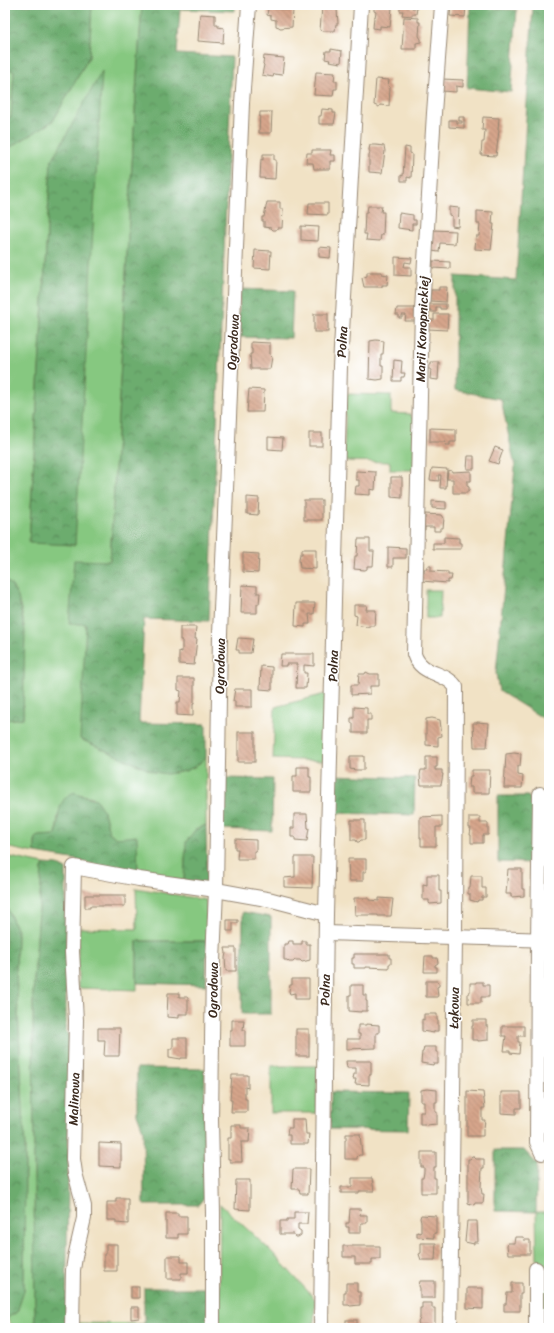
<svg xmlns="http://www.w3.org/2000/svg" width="554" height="1333" font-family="Sriracha,sans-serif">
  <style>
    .green { fill: #86c880; stroke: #60794f; fill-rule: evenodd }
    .forest { fill: url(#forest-crowns); stroke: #546b46 }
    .building { fill: url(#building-back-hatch) }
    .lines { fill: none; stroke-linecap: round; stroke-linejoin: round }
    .minor-casing { stroke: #968672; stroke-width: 16 }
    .minor { stroke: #fff; stroke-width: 14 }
    .labels { text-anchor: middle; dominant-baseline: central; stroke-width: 3; stroke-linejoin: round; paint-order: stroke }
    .street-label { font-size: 13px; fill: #3b2a1e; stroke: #fff }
  </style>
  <defs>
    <pattern id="forest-crowns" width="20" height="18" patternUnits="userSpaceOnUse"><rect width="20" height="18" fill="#6cac6e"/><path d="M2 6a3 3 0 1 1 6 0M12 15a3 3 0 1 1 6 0" fill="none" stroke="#5a8c5a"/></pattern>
    <pattern id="building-back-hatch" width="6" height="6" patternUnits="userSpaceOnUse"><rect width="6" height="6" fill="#d6a58b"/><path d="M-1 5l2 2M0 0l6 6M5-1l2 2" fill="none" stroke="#af8771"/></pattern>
  </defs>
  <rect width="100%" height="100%" fill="#fff"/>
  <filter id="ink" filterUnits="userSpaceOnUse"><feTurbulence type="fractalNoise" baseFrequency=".025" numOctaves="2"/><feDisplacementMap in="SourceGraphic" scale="8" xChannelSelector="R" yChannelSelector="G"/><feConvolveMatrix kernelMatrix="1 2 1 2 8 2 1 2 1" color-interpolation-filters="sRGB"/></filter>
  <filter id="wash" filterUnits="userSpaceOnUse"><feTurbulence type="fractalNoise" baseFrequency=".012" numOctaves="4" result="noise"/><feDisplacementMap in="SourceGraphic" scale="16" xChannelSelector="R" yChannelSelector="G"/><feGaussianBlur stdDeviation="0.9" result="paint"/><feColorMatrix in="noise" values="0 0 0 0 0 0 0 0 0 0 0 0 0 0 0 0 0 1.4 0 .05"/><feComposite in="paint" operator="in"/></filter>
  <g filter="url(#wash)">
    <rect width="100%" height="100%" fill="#f1e2c5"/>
    <g class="green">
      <path d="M92 5H142L137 76 110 561 70 624 86 623 81 739 154 772 175 773 185 771 196 766 206 757V825L195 830 185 859 184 881 138 875 116 838 109 832 104 812 93 797 78 794 58 815 56 835 39 836 35 838V853L5 847 7 831 5 825 6 816 5 802V720L23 718C23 701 24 683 24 666 25 636 27 602 5 579V271L9 148 53 121 89 57ZM51 162 75 545H74L29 542Z"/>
      <polygon points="5,69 14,70 11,117 5,119"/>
      <polygon points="346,394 391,395 391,413 410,414 415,421 415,470 390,470 390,462 344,461"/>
      <polygon points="426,590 441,590 440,618 426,618"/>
      <polygon points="329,693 327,761 273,759 275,707"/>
      <polygon points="5,856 44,864 42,869 33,994 35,1328 12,1328 7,1318 17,1312 24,1291 25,1148 16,973 17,931 5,903"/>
      <polygon points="136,888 206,900 207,941 137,941 137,990 78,988 78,928 137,929"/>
      <polygon points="549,950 549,1149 542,1142 544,955"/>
      <rect x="271" y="1066" width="46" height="47"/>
      <polygon points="220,1204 271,1251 315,1299 314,1328 219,1328"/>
      <polygon points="536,1212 549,1212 549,1271 537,1258"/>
      <polygon points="549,1273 549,1328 541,1328 541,1281"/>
      <polygon points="78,1323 144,1324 144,1328 78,1328"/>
    </g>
    <g class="forest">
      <polygon points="5,5 92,5 89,57 53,121 9,148 5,271 5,119 11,117 14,71 5,69"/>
      <polygon points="142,5 235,5 235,11 180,9 177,54 232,57 209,621 144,619 139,723 206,724 206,757 196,766 185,771 167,774 154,772 80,739 86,624 69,624 74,560 110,561 137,76"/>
      <polygon points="533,5 549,5 549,722 499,691 496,673 515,467 501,399 455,390 455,276 516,280"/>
      <polygon points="470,7 517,10 511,92 467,88"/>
      <polygon points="102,71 75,545 29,543 51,162"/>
      <polygon points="240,289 293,291 291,338 238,337"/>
      <polygon points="5,579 12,586 18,597 25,631 23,718 5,720"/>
      <polygon points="334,775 415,778 414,815 333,813"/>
      <polygon points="223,778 273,779 272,831 222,829"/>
      <path d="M75 792 78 794 96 799 104 812 109 832 116 838 137 836 138 875 72 859 35 853V838L38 836 56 835C60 819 55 799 75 792Z"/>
      <polygon points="498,796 528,796 536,805 535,863 498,862"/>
      <polygon points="206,825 207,883 184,881 186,842 195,830"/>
      <polygon points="44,864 58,865 66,869 66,1031 70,1038 66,1328 35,1328 33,994 42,869"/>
      <polygon points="5,894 5,903 17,931 16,973 25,1148 24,1291 17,1312 7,1318 5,1314"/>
      <polygon points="243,912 271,917 271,1014 242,1014"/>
      <polygon points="137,941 207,941 206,985 137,983"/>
      <polygon points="137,1068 205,1069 204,1198 198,1205 144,1205 143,1130 137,1114"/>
      <polygon points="331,1092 409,1093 408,1130 330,1129"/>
      <polygon points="495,1150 524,1150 537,1164 536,1212 495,1211"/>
      <rect x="144" y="1288" width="63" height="40"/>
    </g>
    <g id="blocks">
      <g class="building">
        <polygon points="374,5 391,5 391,8 392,8 390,27 380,26 380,29 373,28 374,17 375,17 376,12 374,11"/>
        <polygon points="400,5 412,6 412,8 417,8 416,14 412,14 412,16 402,15 403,11 400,11"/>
        <polygon points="451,5 466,5 465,17 450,16"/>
        <polygon points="322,7 337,9 338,24 336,24 335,31 324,31 320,30"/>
        <polygon points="268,8 293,10 292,27 280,28 279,27 276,26 276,20 271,19 271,16 267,15"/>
        <polygon points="200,14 215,15 215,25 218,25 218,27 224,28 223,43 198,41"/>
        <polygon points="404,17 418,18 418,22 420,22 419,36 421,39 421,42 416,43 416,49 402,49"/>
        <polygon points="331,49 342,51 341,63 329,61 330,60 325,59 326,51 331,51"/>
        <polygon points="264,56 284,58 282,75 274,74 273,77 262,75 264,65 263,64"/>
        <polygon points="316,72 335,73 334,81 337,81 337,89 334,89 333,96 314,95"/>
        <polygon points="376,79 389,80 388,86 390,87 389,106 380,105 379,107 374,105"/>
        <polygon points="442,79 463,80 463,87 456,86 456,92 442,91"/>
        <polygon points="322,109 333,110 333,113 336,113 334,124 319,124 319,116 321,116"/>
        <polygon points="260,112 272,112 271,133 259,133"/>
        <polygon points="459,117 464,117 464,128 449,127 449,120 457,120 457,123 462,123 462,121 459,121"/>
        <polygon points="483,117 499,118 498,130 499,130 496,156 481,155 482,142 484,142 485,130 482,130"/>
        <polygon points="370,145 376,145 384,146 385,151 382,173 369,172 369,156 370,152 369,150"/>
        <polygon points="405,147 410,148 410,153 412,154 411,178 407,177 407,181 401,181 401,175 403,176"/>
        <polygon points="312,150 331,150 330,155 335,155 335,161 330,161 330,169 314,169 313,163 306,163 307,153 312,153"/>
        <polygon points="263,154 274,154 274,160 276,160 275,179 260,178 261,159 263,160"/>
        <polygon points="267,202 280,202 280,209 283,209 282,228 277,228 276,230 273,230 271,228 264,227 264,221 262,221 262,217 264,217"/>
        <polygon points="309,203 328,203 328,215 308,214"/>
        <polygon points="368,206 382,206 381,212 384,212 383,235 381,235 380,241 366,240 367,234 364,234 365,212 367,212"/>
        <polygon points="449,207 459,208 458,227 452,226 452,216 449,215"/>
        <polygon points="477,211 493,212 492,224 494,224 491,250 475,249 476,236 479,236 480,224 477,224"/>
        <polygon points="399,213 413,215 413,220 416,220 416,224 412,224 412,230 398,228"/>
        <polygon points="301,226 319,227 318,241 301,240"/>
        <polygon points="433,230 456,231 455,244 440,243 439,252 432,251"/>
        <polygon points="319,247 331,248 330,258 319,257"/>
        <polygon points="255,250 271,251 270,269 254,268"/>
        <polygon points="395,257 412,258 411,263 405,262 404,267 411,267 411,276 395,275"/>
        <polygon points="433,261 450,262 450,269 433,268"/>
        <polygon points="367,272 382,272 382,274 388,275 387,285 382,285 382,287 364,287 362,278 367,276"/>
        <polygon points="439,287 447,287 446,302 430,301 431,290 439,290"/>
        <polygon points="427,304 446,304 446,309 440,309 440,307 436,307 436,312 431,312 431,310 427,310"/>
        <polygon points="397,308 415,308 415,321 405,321 406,315 402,315 402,318 399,318 399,315 396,315"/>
        <rect x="314" y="314" width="14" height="18"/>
        <polygon points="434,314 448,314 447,330 428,329 428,320 434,320"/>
        <polygon points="376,340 384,341 383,354 381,354 381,366 383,366 383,379 377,380 369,379 370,341"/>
        <polygon points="251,342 270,343 270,355 272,357 270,369 251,369 250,354 252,354 252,349 251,349"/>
        <polygon points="394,360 402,361 401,373 405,373 404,377 401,377 401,381 393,381"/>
        <polygon points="431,362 439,362 438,380 430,379 431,369 427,369 428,365 431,365"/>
        <polygon points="249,389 264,390 263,412 247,412"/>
        <polygon points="430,428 456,429 456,442 450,442 450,445 445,445 446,442 430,442"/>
        <rect x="309" y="433" width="13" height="13"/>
        <polygon points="268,437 283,438 282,450 268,449"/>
        <polygon points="495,447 503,450 498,464 489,461"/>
        <polygon points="468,456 474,456 474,469 467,469"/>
        <polygon points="432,468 447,469 446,488 440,488 441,475 438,475 439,481 430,480"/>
        <polygon points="448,470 452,471 452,472 471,471 471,481 467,481 467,486 469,487 469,491 467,491 467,493 453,493 453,479 447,479"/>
        <polygon points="356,471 376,472 375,490 370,489 370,495 355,494 356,486 359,486 359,480 356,480"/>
        <polygon points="391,477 402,477 402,498 391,497"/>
        <polygon points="247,497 259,498 258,515 247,514"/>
        <rect x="304" y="500" width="18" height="20"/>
        <polygon points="432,501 446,502 446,509 432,508"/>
        <polygon points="425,514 442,515 444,518 443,528 440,528 440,531 434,531 434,527 425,527 425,530 420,530 421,519 425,519"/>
        <polygon points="444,537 459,538 459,543 461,543 461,549 433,549 433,543 444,543"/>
        <polygon points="358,539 370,539 370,551 374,551 373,566 367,566 367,569 365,570 354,569 355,556 357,556"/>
        <polygon points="388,547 406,548 406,558 393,558 393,567 388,567"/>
        <polygon points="302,549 316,549 316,569 300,568 299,559 300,554 302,554"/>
        <polygon points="243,553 259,554 258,573 243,572"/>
        <polygon points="427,566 431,566 431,571 448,572 448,575 452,575 451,580 448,580 448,583 421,581 421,573 424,573 424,569 427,569"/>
        <polygon points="242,585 257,586 257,593 260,593 259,604 257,604 257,613 241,613"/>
        <polygon points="296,603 315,603 314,614 309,614 310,624 305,624 305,627 295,626"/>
        <polygon points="354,605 367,605 366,610 376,610 375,626 369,626 367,627 356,625 357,616 354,615"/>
        <polygon points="180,627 196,627 195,639 197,639 194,665 179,664 179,651 182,652 182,640 180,640"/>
        <polygon points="238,638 253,639 251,653 239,653 239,650 236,650"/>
        <polygon points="281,654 314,654 314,666 304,665 304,673 307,673 306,688 296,688 297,664 286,664 286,666 280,666"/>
        <polygon points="261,666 272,667 272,690 260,689"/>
        <polygon points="366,672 370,674 379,674 379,686 370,686 370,694 351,695 351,685 358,685 359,674 365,674"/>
        <polygon points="178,678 194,678 194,704 193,704 193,716 177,715 177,702 180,702 181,691 178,690"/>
        <polygon points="235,689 252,689 252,707 235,707 235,701 233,701"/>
        <polygon points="354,707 367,708 367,714 371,714 371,720 367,720 367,733 353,733 353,723 351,723 351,718 354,718"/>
        <polygon points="432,718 440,720 442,736 438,737 438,746 426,745 426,719"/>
        <polygon points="477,722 489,723 487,747 474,747 473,723 477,723"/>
        <rect x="238" y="732" width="17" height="30"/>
        <polygon points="514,753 521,754 520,766 518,766 518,775 523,776 522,788 504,788 506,754"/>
        <polygon points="350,756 364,756 364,770 356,770 350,769"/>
        <polygon points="426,757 437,757 437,767 435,767 435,770 442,770 442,774 443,774 441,785 421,785 420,775 421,770 426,770"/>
        <polygon points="297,767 309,767 309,777 311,777 311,792 293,792 293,776 297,776"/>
        <polygon points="472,770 490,770 489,793 472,793 472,787 469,787 470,776 472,776"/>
        <polygon points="294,814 307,814 308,828 309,828 307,841 295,840 295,837 291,837 291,828 294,828"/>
        <polygon points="442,816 442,827 436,827 436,846 421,846 421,838 420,838 420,817"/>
        <polygon points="469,817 480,817 480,823 488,823 488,835 483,835 483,843 471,843 471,835 470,835 471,828 469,828"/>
        <polygon points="351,820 365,820 365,840 361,840 359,842 357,842 356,840 351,840"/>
        <polygon points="235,839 256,840 256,851 254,851 254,859 237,859 238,849 235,849"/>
        <polygon points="295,857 313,857 312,888 284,887 284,878 295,877"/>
        <polygon points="348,859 366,859 366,872 363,872 363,881 349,881"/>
        <polygon points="508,869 522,869 522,889 524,889 524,896 511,897 511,894 506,894"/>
        <polygon points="427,875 439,875 439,891 441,891 441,903 430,904 429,903 429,900 423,900 423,884 427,885"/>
        <polygon points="471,876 482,876 482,888 486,888 486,897 482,897 482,900 478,900 477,902 470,900 470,894 468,894 468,888 470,888"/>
        <polygon points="85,895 125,895 125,906 90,906 90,908 85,908"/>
        <polygon points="354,898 369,898 369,900 379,901 379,898 393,899 391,916 378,916 378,915 355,915"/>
        <polygon points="227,920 238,920 238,923 233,923 233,931 227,931"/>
        <polygon points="289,941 293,941 293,944 302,944 302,941 306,941 306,944 310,944 310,960 302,962 300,960 295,960 293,962 289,962 287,960 284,960 284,944 288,944"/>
        <polygon points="225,948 236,948 236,971 226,971 225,958 226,953"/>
        <polygon points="354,954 389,954 389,958 391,958 391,964 389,964 389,968 366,967 366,968 354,968 354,964 352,964 352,958 354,958"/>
        <polygon points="425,956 433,956 433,958 437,958 438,963 435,965 435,967 437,967 437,972 424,972"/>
        <polygon points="292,979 309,979 309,999 295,999 295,993 290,994 289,991 290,985 292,985"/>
        <polygon points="426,981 437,981 439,984 439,986 437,987 438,997 426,997"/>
        <polygon points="476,982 483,982 483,985 489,985 489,997 481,997 481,1003 468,1003 468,993 470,992 470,983 476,983"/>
        <polygon points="351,985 363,985 363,995 366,995 366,1001 367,1001 367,1011 361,1011 361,1012 349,1011 349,995 351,995"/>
        <polygon points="168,993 179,993 179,997 188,997 188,1014 179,1014 179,1018 167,1017"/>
        <polygon points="424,1014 437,1014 437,1020 438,1020 438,1031 434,1031 434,1033 422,1031 422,1019 424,1020"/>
        <polygon points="232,1020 244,1020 243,1030 245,1030 245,1046 230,1046 230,1030 232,1030"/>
        <polygon points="473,1020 486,1020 486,1026 488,1026 488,1040 478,1041 478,1040 472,1040 472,1026 473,1026"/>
        <polygon points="366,1024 379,1025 379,1033 376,1033 376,1048 347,1049 347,1039 360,1039 360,1034 358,1034 358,1025 366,1025"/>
        <polygon points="502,1026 524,1026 524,1036 518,1036 518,1042 520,1042 519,1054 510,1053 510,1051 504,1051 506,1036 502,1036"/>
        <polygon points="98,1028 120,1028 119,1056 104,1056 105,1040 98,1040"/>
        <rect x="296" y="1029" width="13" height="27"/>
        <polygon points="173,1038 187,1038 187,1058 181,1058 181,1059 169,1057 169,1049 173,1049"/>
        <polygon points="424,1047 436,1047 436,1052 438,1052 438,1064 433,1064 433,1065 421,1063 422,1052 423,1052"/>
        <polygon points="346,1061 371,1061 371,1075 369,1075 369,1085 355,1084 356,1079 353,1079 354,1074 356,1074 356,1068 347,1068"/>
        <polygon points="232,1075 248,1075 248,1088 245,1087 245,1099 247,1099 247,1112 231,1112 232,1100 230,1100"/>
        <polygon points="427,1089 437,1090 437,1102 435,1102 435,1112 437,1112 437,1124 426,1125 425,1124 420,1124 420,1112 424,1112 424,1102 421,1102 421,1090"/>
        <polygon points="467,1091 483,1092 485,1108 482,1108 482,1120 485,1120 484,1128 483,1128 483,1136 467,1136"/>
        <polygon points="501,1092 521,1092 521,1108 516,1108 516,1114 501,1113"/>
        <polygon points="292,1119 305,1119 306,1134 309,1134 308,1144 290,1144 290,1135 287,1135 288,1128 292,1128"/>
        <polygon points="231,1125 241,1125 241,1128 250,1128 249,1142 241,1142 242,1162 230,1162 230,1159 228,1159 228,1138 231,1138"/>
        <polygon points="346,1134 360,1134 362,1155 359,1155 357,1157 357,1159 345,1159 345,1140 346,1140"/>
        <polygon points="99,1143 121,1144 121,1167 99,1166"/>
        <polygon points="421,1152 436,1152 436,1167 434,1167 434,1178 436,1178 436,1193 421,1193 421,1178 423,1178 424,1172 424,1167 421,1167"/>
        <polygon points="472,1157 474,1157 476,1159 484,1159 484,1168 482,1168 481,1187 482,1194 484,1194 483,1203 475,1203 474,1205 468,1203 468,1159 470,1159"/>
        <polygon points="293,1169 309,1169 308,1194 300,1194 299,1189 292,1189"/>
        <polygon points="352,1178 372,1178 374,1191 359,1191 359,1193 341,1193 341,1187 352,1187"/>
        <polygon points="236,1180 250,1180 250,1210 235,1209"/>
        <polygon points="116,1198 128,1198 128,1224 116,1223 116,1220 107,1220 107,1202 116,1202"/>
        <polygon points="350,1209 361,1209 360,1215 367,1215 367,1223 361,1223 361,1233 349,1233 349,1227 346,1227 346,1223 349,1223"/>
        <polygon points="294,1212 308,1212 307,1224 298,1224 298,1229 301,1231 301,1235 298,1237 295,1237 293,1234 280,1234 280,1221 287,1221 287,1219 294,1219"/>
        <polygon points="166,1213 178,1213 178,1216 187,1216 187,1234 178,1234 178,1238 166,1238"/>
        <polygon points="421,1215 436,1216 436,1233 434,1233 434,1238 417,1237 417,1232 421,1233 421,1222 420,1218"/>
        <polygon points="467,1221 477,1221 478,1242 474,1242 474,1244 465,1242"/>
        <polygon points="515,1237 523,1237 524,1240 530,1240 530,1254 508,1254 507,1245 508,1243 514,1243"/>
        <polygon points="421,1243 436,1243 435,1260 421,1260 419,1254 421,1253"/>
        <polygon points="106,1244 117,1244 117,1271 104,1271 104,1254 106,1254"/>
        <polygon points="343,1246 380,1246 380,1259 372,1259 372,1264 355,1264 355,1257 343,1257"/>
        <polygon points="167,1256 181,1256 181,1262 188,1262 188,1273 181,1273 181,1279 167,1279"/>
        <polygon points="420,1281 435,1281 435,1298 420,1298 420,1288 419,1286"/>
        <polygon points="346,1283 357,1283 357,1292 360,1292 360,1305 350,1306 349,1305 344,1305 344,1292 346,1292"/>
        <polygon points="512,1283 522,1283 522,1293 520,1293 520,1311 504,1311 504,1304 506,1304 507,1293 512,1293"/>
        <rect x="131" y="1287" width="8" height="11"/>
        <polygon points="467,1288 483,1288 483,1309 467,1308"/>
        <polygon points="422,1303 432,1303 432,1308 435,1308 435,1325 420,1325 418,1323 420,1318 420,1308 422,1308"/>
        <polygon points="131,1307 139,1307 139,1318 131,1319"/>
        <rect x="346" y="1320" width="11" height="8"/>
      </g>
    </g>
  </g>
  <g filter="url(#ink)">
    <use href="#blocks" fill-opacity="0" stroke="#968672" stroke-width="1"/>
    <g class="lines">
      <g class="minor-casing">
        <g id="minor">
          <path d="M442 5 434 113 422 310 414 654C421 676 445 671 456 687L455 938 450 1328"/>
          <polyline points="540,794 538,940 537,1142 542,1153"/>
          <polyline points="326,933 549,940"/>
          <polyline points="536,1269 536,1328"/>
          <polyline points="72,1328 73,1270 75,1257 84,1218 84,1206 75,1173 73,1159 76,1020 72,952 74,867 139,879 216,890 272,900 326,914"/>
          <polyline points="213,1328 213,1213 211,1120 213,961 216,890 220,634 242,103 249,5"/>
          <polyline points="321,1328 326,914 340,366 361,5"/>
        </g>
      </g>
      <use href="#minor" class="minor"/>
    </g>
  </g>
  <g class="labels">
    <g class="street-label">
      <text transform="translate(422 329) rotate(-88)">Marii Konopnickiej</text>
      <text transform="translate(233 342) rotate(-87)">Ogrodowa</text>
      <text transform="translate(342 342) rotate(-87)">Polna</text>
      <text transform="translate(220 666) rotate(-89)">Ogrodowa</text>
      <text transform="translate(333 666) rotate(-89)">Polna</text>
      <text transform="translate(213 990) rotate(-89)">Ogrodowa</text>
      <text transform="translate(325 990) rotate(-89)">Polna</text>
      <text transform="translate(454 1008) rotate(-89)">Łąkowa</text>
      <text transform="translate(74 1099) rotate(-88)">Malinowa</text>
    </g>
  </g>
  <rect width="554" height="1333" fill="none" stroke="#fff" stroke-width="20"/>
</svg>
